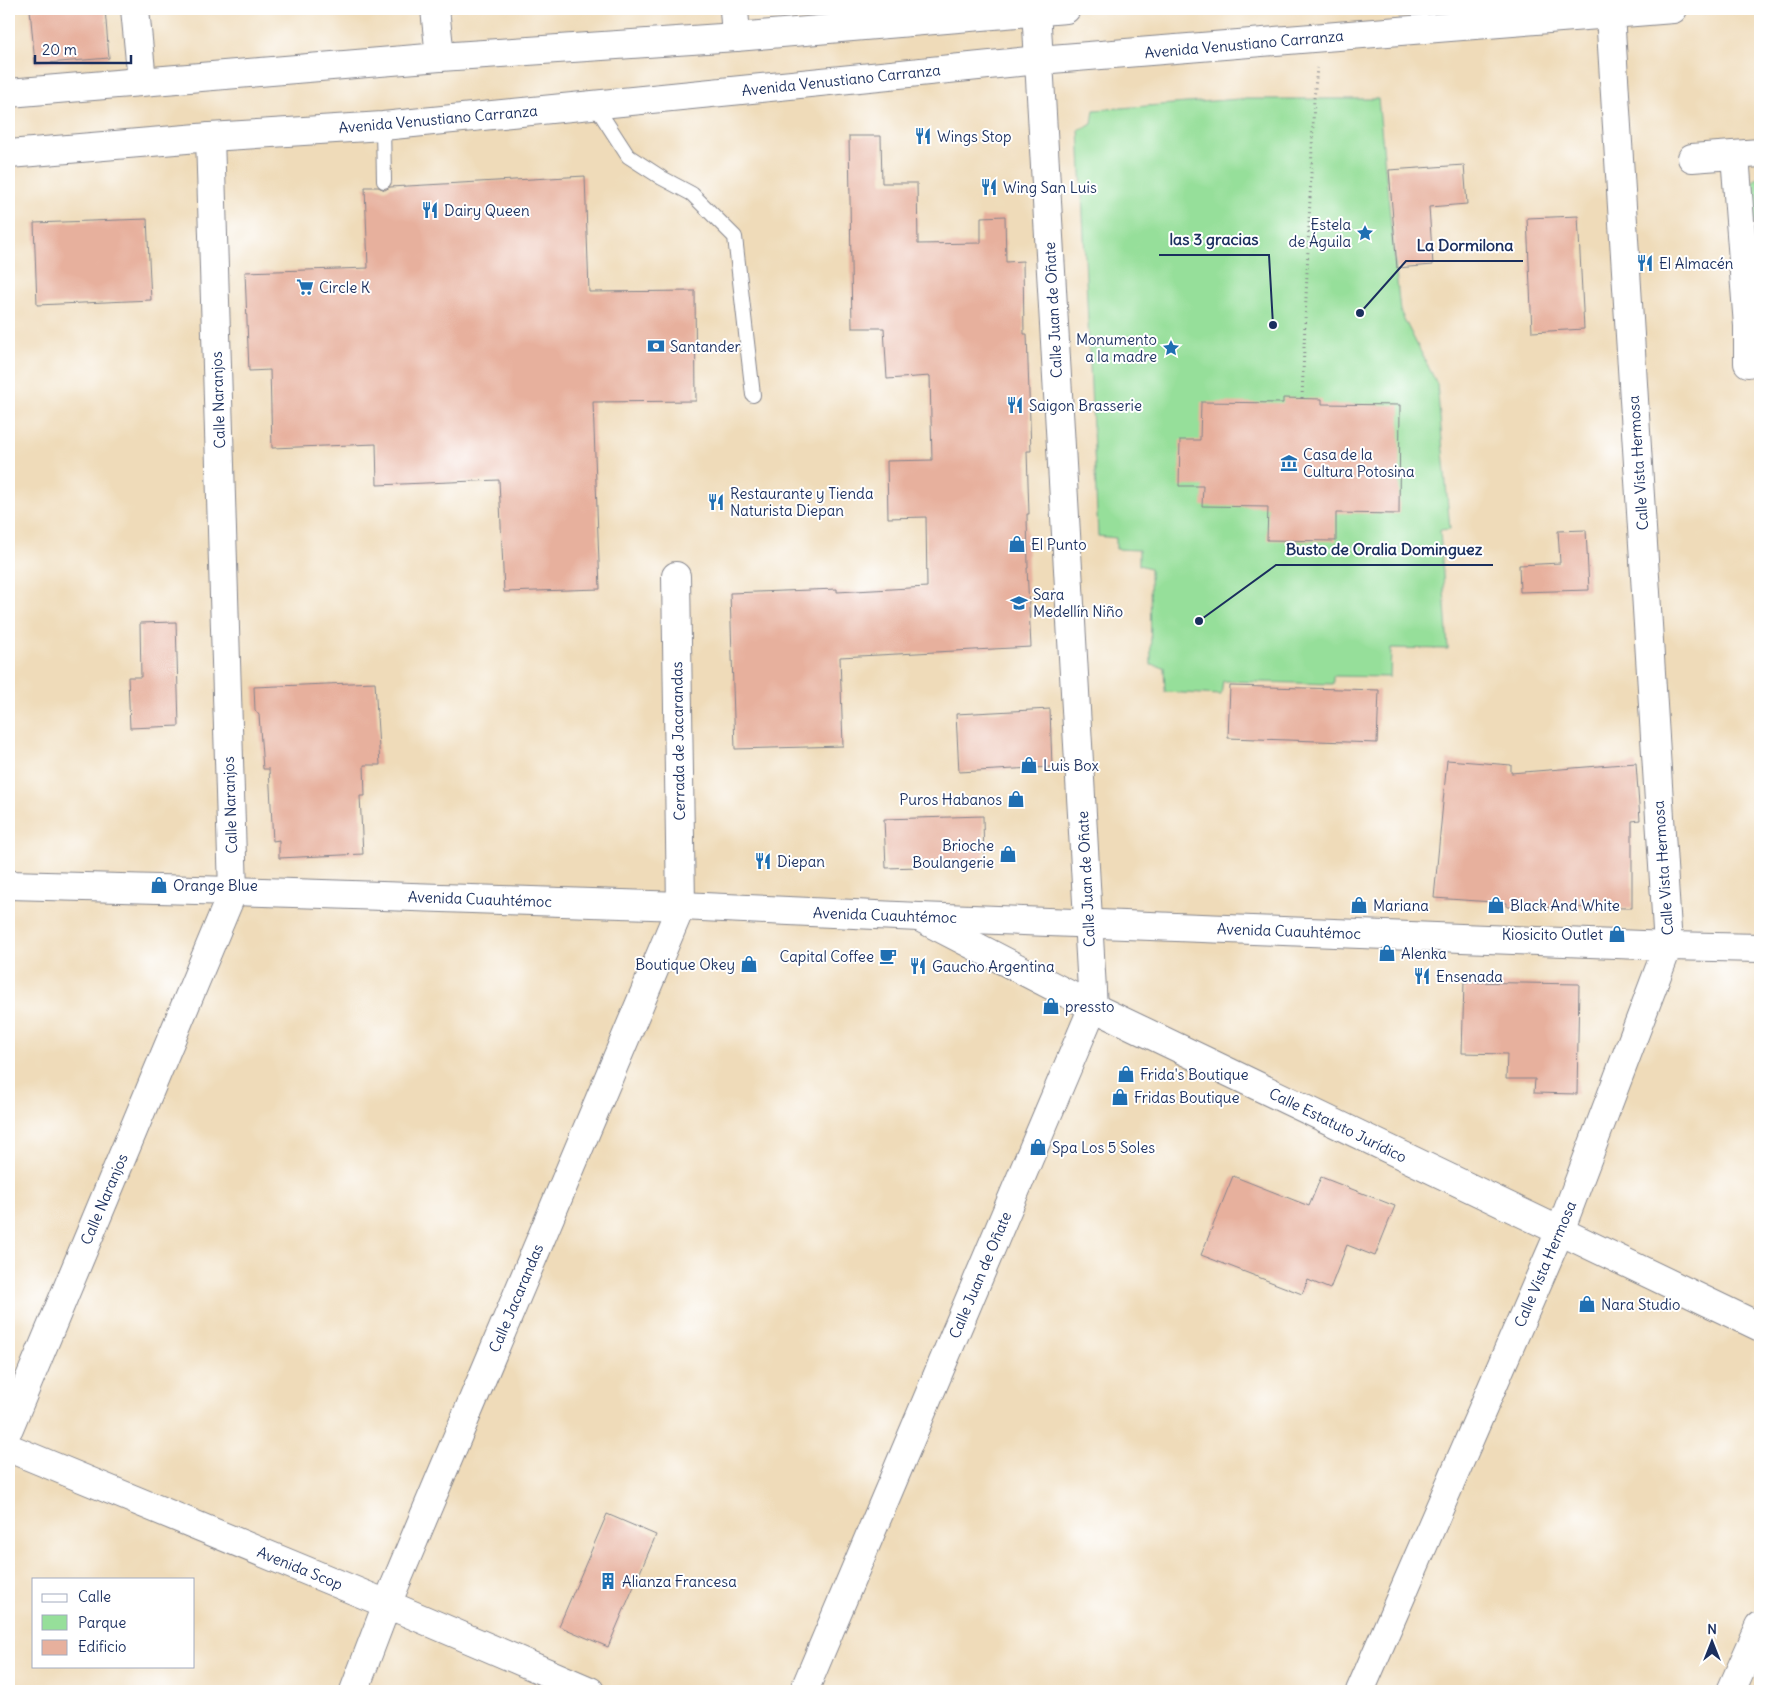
<svg xmlns="http://www.w3.org/2000/svg" width="1769" height="1700" font-family="Delius,sans-serif">
  <style>
    .green { fill: #96df9a; stroke: #58877c }
    .building { fill: #e7b09d }
    .lines { fill: none; stroke-linecap: round; stroke-linejoin: round }
    .service-casing { stroke: #85858c; stroke-width: 16 }
    .minor-casing { stroke: #85858c; stroke-width: 30 }
    .tertiary-casing { stroke: #85858c; stroke-width: 30 }
    .primary-casing { stroke: #85858c; stroke-width: 30 }
    .path { stroke: #85858c; stroke-width: 3; stroke-dasharray: 1 4; stroke-linecap: butt }
    .service { stroke: #fff; stroke-width: 14 }
    .minor { stroke: #fff; stroke-width: 28 }
    .tertiary { stroke: #fff; stroke-width: 28 }
    .primary { stroke: #fff; stroke-width: 28 }
    .labels { text-anchor: middle; dominant-baseline: central; stroke-width: 4; stroke-linejoin: round; paint-order: stroke }
    .street-label { font-size: 15px; fill: #1b2f5e; stroke: #fff }
    .poi-label { font-size: 15px; fill: #1b2f5e; stroke: #fff; text-anchor: start }
    .leader { fill: none; stroke: #1b2f5e; stroke-width: 2 }
    .callout-dot { fill: #1b2f5e; stroke: #fff; stroke-width: 2 }
    .callout-label { font-size: 16px; text-anchor: middle; font-weight: bold; fill: #1b2f5e; stroke: #fff; stroke-width: 4; stroke-linejoin: round; paint-order: stroke }
  </style>
  <rect width="100%" height="100%" fill="#fff"/>
  <filter id="ink" filterUnits="userSpaceOnUse"><feTurbulence type="fractalNoise" baseFrequency=".02" numOctaves="2"/><feDisplacementMap in="SourceGraphic" scale="10" xChannelSelector="R" yChannelSelector="G"/><feConvolveMatrix kernelMatrix="1 2 1 2 8 2 1 2 1" color-interpolation-filters="sRGB"/></filter>
  <filter id="wash" filterUnits="userSpaceOnUse"><feTurbulence type="fractalNoise" baseFrequency=".0096" numOctaves="4" result="noise"/><feDisplacementMap in="SourceGraphic" scale="20" xChannelSelector="R" yChannelSelector="G"/><feGaussianBlur stdDeviation="1.12" result="paint"/><feColorMatrix in="noise" values="0 0 0 0 0 0 0 0 0 0 0 0 0 0 0 0 0 1.4 0 .05"/><feComposite in="paint" operator="in"/></filter>
  <g filter="url(#wash)">
    <rect width="100%" height="100%" fill="#efdbb9"/>
    <g class="green">
      <polygon points="1239,99 1378,99 1400,311 1437,384 1450,529 1440,530 1448,649 1391,648 1390,677 1333,676 1333,684 1223,681 1221,695 1165,692 1164,667 1151,665 1150,568 1139,565 1139,550 1116,549 1116,538 1098,536 1079,129 1085,128 1092,124 1094,110"/>
      <polygon points="1760,176 1760,305 1759,304 1752,182"/>
    </g>
    <g id="blocks">
      <g class="building">
        <polygon points="30,9 105,9 109,58 35,64"/>
        <polygon points="849,136 881,136 882,183 917,183 918,244 981,243 981,217 1005,216 1006,262 1023,261 1024,334 1027,334 1031,451 1027,451 1029,514 1027,514 1028,568 1027,568 1031,647 840,657 843,746 735,749 730,593 837,589 837,592 927,587 926,517 888,518 887,461 932,460 930,376 887,379 884,328 852,328"/>
        <polygon points="1464,165 1467,204 1429,207 1433,265 1397,268 1389,170"/>
        <polygon points="585,176 589,292 695,291 696,401 593,402 600,589 504,592 499,480 377,485 376,444 272,448 270,370 249,371 245,272 368,268 365,187 378,187 385,190 390,187"/>
        <polygon points="1578,216 1584,329 1532,332 1527,218"/>
        <polygon points="147,219 151,300 37,305 34,223"/>
        <polygon points="1283,398 1322,399 1322,404 1400,405 1399,514 1336,513 1336,541 1267,540 1268,507 1202,506 1203,486 1179,486 1180,440 1200,440 1201,402 1283,403"/>
        <polygon points="1586,530 1589,590 1520,592 1519,565 1560,563 1558,531"/>
        <polygon points="176,622 179,726 130,728 128,677 141,677 140,623"/>
        <polygon points="375,682 380,765 364,765 365,796 360,796 363,854 279,858 279,840 273,841 269,769 263,769 259,715 255,710 254,687"/>
        <polygon points="1230,686 1379,690 1377,743 1228,738"/>
        <polygon points="1050,709 1052,767 959,772 956,714"/>
        <polygon points="1447,760 1511,765 1511,773 1636,763 1640,820 1632,821 1632,908 1507,907 1507,903 1434,898"/>
        <polygon points="983,816 984,865 886,868 884,819"/>
        <polygon points="1464,982 1579,984 1577,1094 1534,1093 1535,1079 1506,1079 1507,1054 1462,1053"/>
        <polygon points="1233,1176 1309,1206 1321,1177 1395,1206 1375,1256 1347,1245 1330,1289 1308,1280 1302,1294 1201,1255"/>
        <polygon points="607,1514 656,1535 608,1647 559,1626"/>
      </g>
    </g>
  </g>
  <g filter="url(#ink)">
    <use href="#blocks" fill-opacity="0" stroke="#85858c" stroke-width="1"/>
    <g class="lines">
      <g class="service-casing">
        <g id="service">
          <polyline points="595,105 628,156 662,178 692,194 735,237 753,395"/>
          <polyline points="383,126 384,181"/>
        </g>
      </g>
      <g class="minor-casing">
        <g id="minor">
          <polyline points="135,9 142,81"/>
          <polyline points="435,9 440,57"/>
          <polyline points="734,9 736,37"/>
          <polyline points="1735,155 1748,326 1748,363"/>
          <polyline points="1692,158 1760,153"/>
          <polyline points="919,917 1093,1007 1760,1327"/>
          <polyline points="9,1428 233,891 210,137"/>
          <polyline points="9,1448 387,1604 590,1691"/>
          <polyline points="354,1691 387,1604 681,906 676,576"/>
          <polyline points="804,1691 1093,1007 1036,9"/>
          <polyline points="1360,1691 1560,1231 1668,946 1610,14"/>
          <polyline points="1731,1691 1760,1626"/>
        </g>
      </g>
      <g class="tertiary-casing">
        <polyline id="tertiary" points="9,885 233,891 681,906 919,917 1668,946 1760,948"/>
      </g>
      <g class="primary-casing">
        <g id="primary">
          <polyline points="9,93 440,57 736,37 1066,9"/>
          <polyline points="9,154 210,137 383,126 1039,60 1673,9"/>
        </g>
      </g>
      <polyline class="path" points="1302,398 1314,99 1317,68"/>
      <use href="#service" class="service"/>
      <use href="#minor" class="minor"/>
      <use href="#tertiary" class="tertiary"/>
      <use href="#primary" class="primary"/>
    </g>
  </g>
  <defs>
    <g id="restaurant-bare" transform="scale(1.35)"><path d="M-5-6h1v4h1v-4h1v4h1v-4h1v5L-1.5 .5V6h-2V.5L-5-1ZM5-6V6H3V1.5H1.5Q1.5-4 5-6Z" fill="#1f6fb2" stroke="#fff" stroke-width="2.5" paint-order="stroke"/></g>
    <g id="sight-bare" transform="scale(1.35)"><path d="M0-6L1.8-2.2L6-1.7L2.9 1.2L3.7 5.4L0 3.3L-3.7 5.4L-2.9 1.2L-6-1.7L-1.8-2.2Z" fill="#1f6fb2" stroke="#fff" stroke-width="2.5" paint-order="stroke"/></g>
    <g id="supermarket-bare" transform="scale(1.35)"><path d="M-6-5.5h2.5l.6 2H6L4.5 2H-2.5L-4.4-4H-6ZM-1.5 3.2a1.3 1.3 0 1 0 .1 0ZM3 3.2a1.3 1.3 0 1 0 .1 0Z" fill="#1f6fb2" stroke="#fff" stroke-width="2.5" paint-order="stroke"/></g>
    <g id="bank-bare" transform="scale(1.35)"><path d="M-6-4H6V4H-6ZM0-2.3a2.3 2.3 0 1 0 0 4.6a2.3 2.3 0 1 0 0-4.6Z" fill="#1f6fb2" stroke="#fff" stroke-width="2.5" paint-order="stroke"/></g>
    <g id="museum-bare" transform="scale(1.35)"><path d="M0-6L6-3V-2H-6V-3ZM-5-1h2V3h-2ZM-1-1h2V3h-2ZM3-1h2V3H3ZM-6 4H6V6H-6Z" fill="#1f6fb2" stroke="#fff" stroke-width="2.5" paint-order="stroke"/></g>
    <g id="shop-bare" transform="scale(1.35)"><path d="M-5-2.5h2.3a2.7 3.5 0 0 1 5.4 0H5L5.5 6h-11ZM-1.5-2.5h3a1.5 2.3 0 0 0-3 0Z" fill="#1f6fb2" stroke="#fff" stroke-width="2.5" paint-order="stroke"/></g>
    <g id="school-bare" transform="scale(1.35)"><path d="M0-5L7-2L0 1L-7-2ZM-4 1L0 2.5L4 1V4Q0 6-4 4Z" fill="#1f6fb2" stroke="#fff" stroke-width="2.5" paint-order="stroke"/></g>
    <g id="cafe-bare" transform="scale(1.35)"><path d="M-5.5-4.5H6V0H3Q3 3.5 0 3.5H-2.5Q-5.5 3.5-5.5 0ZM3-3.2v2h1.7v-2ZM-6 4.5H4V6H-6Z" fill="#1f6fb2" stroke="#fff" stroke-width="2.5" paint-order="stroke"/></g>
    <g id="building-bare" transform="scale(1.35)"><path d="M-4-6H4V6H1V3H-1V6H-4ZM-2.5-4.3h1.7v1.8h-1.7ZM.8-4.3h1.7v1.8H.8ZM-2.5-1h1.7V.8h-1.7ZM.8-1h1.7V.8H.8Z" fill="#1f6fb2" stroke="#fff" stroke-width="2.5" paint-order="stroke"/></g>
  </defs>
  <g fill-rule="evenodd">
    <use href="#restaurant-bare" x="923" y="136"/>
    <use href="#restaurant-bare" x="989" y="187"/>
    <use href="#restaurant-bare" x="430" y="210"/>
    <use href="#sight-bare" x="1365" y="233"/>
    <use href="#restaurant-bare" x="1645" y="263"/>
    <use href="#supermarket-bare" x="305" y="287"/>
    <use href="#bank-bare" x="656" y="346"/>
    <use href="#sight-bare" x="1171" y="348"/>
    <use href="#restaurant-bare" x="1015" y="405"/>
    <use href="#museum-bare" x="1289" y="463"/>
    <use href="#restaurant-bare" x="716" y="502"/>
    <use href="#shop-bare" x="1017" y="544"/>
    <use href="#school-bare" x="1019" y="603"/>
    <use href="#shop-bare" x="1029" y="765"/>
    <use href="#shop-bare" x="1016" y="799"/>
    <use href="#shop-bare" x="1008" y="854"/>
    <use href="#restaurant-bare" x="763" y="861"/>
    <use href="#shop-bare" x="159" y="885"/>
    <use href="#shop-bare" x="1359" y="905"/>
    <use href="#shop-bare" x="1496" y="905"/>
    <use href="#shop-bare" x="1617" y="934"/>
    <use href="#shop-bare" x="1387" y="953"/>
    <use href="#cafe-bare" x="888" y="956"/>
    <use href="#shop-bare" x="749" y="964"/>
    <use href="#restaurant-bare" x="918" y="966"/>
    <use href="#restaurant-bare" x="1422" y="976"/>
    <use href="#shop-bare" x="1051" y="1006"/>
    <use href="#shop-bare" x="1126" y="1074"/>
    <use href="#shop-bare" x="1120" y="1097"/>
    <use href="#shop-bare" x="1038" y="1147"/>
    <use href="#shop-bare" x="1587" y="1304"/>
    <use href="#building-bare" x="608" y="1581"/>
  </g>
  <g class="labels">
    <g class="street-label">
      <text transform="translate(1244 44) rotate(-5)">Avenida Venustiano Carranza</text>
      <text transform="translate(841 80) rotate(-6)">Avenida Venustiano Carranza</text>
      <text transform="translate(438 119) rotate(-5)">Avenida Venustiano Carranza</text>
      <text transform="translate(1053 310) rotate(-93)">Calle Juan de Oñate</text>
      <text transform="translate(218 400) rotate(-92)">Calle Naranjos</text>
      <text transform="translate(1638 463) rotate(-94)">Calle Vista Hermosa</text>
      <text transform="translate(678 741) rotate(-91)">Cerrada de Jacarandas</text>
      <text transform="translate(230 805) rotate(-92)">Calle Naranjos</text>
      <text transform="translate(1663 868) rotate(-94)">Calle Vista Hermosa</text>
      <text transform="translate(1086 879) rotate(-93)">Calle Juan de Oñate</text>
      <text transform="translate(480 899) rotate(2)">Avenida Cuauhtémoc</text>
      <text transform="translate(885 915) rotate(2)">Avenida Cuauhtémoc</text>
      <text transform="translate(1289 931) rotate(2)">Avenida Cuauhtémoc</text>
      <text transform="translate(1338 1125) rotate(26)">Calle Estatuto Jurídico</text>
      <text transform="translate(104 1199) rotate(-67)">Calle Naranjos</text>
      <text transform="translate(1545 1264) rotate(-67)">Calle Vista Hermosa</text>
      <text transform="translate(980 1275) rotate(-67)">Calle Juan de Oñate</text>
      <text transform="translate(516 1298) rotate(-67)">Calle Jacarandas</text>
      <text transform="translate(300 1568) rotate(22)">Avenida Scop</text>
    </g>
    <g class="poi-label">
      <text x="937" y="136">Wings Stop</text>
      <text x="1003" y="187">Wing San Luis</text>
      <text x="444" y="210">Dairy Queen</text>
      <text x="1351" y="224" text-anchor="end">Estela<tspan x="1351" dy="17">de Águila</tspan></text>
      <text x="1659" y="263">El Almacén</text>
      <text x="319" y="287">Circle K</text>
      <text x="1157" y="339" text-anchor="end">Monumento<tspan x="1157" dy="17">a la madre</tspan></text>
      <text x="670" y="346">Santander</text>
      <text x="1029" y="405">Saigon Brasserie</text>
      <text x="1303" y="454">Casa de la<tspan x="1303" dy="17">Cultura Potosina</tspan></text>
      <text x="730" y="493">Restaurante y Tienda<tspan x="730" dy="17">Naturista Diepan</tspan></text>
      <text x="1031" y="544">El Punto</text>
      <text x="1033" y="594">Sara<tspan x="1033" dy="17">Medellín Niño</tspan></text>
      <text x="1043" y="765">Luis Box</text>
      <text x="1002" y="799" text-anchor="end">Puros Habanos</text>
      <text x="994" y="845" text-anchor="end">Brioche<tspan x="994" dy="17">Boulangerie</tspan></text>
      <text x="777" y="861">Diepan</text>
      <text x="173" y="885">Orange Blue</text>
      <text x="1373" y="905">Mariana</text>
      <text x="1510" y="905">Black And White</text>
      <text x="1603" y="934" text-anchor="end">Kiosicito Outlet</text>
      <text x="1401" y="953">Alenka</text>
      <text x="874" y="956" text-anchor="end">Capital Coffee</text>
      <text x="735" y="964" text-anchor="end">Boutique Okey</text>
      <text x="932" y="966">Gaucho Argentina</text>
      <text x="1436" y="976">Ensenada</text>
      <text x="1065" y="1006">pressto</text>
      <text x="1140" y="1074">Frida's Boutique</text>
      <text x="1134" y="1097">Fridas Boutique</text>
      <text x="1052" y="1147">Spa Los 5 Soles</text>
      <text x="1601" y="1304">Nara Studio</text>
      <text x="622" y="1581">Alianza Francesa</text>
    </g>
  </g>
  <path class="leader" d="M1273 325L1269 255H1159M1360 313L1406 261H1523M1199 621L1276 565H1493"/>
  <g class="callout-dot">
    <circle cx="1273" cy="325" r="5"/>
    <circle cx="1360" cy="313" r="5"/>
    <circle cx="1199" cy="621" r="5"/>
  </g>
  <g class="callout-label">
    <text x="1214" y="245">las 3 gracias</text>
    <text x="1465" y="251">La Dormilona</text>
    <text x="1384" y="555">Busto de Oralia Dominguez</text>
  </g>
  <rect width="1769" height="1700" fill="none" stroke="#fff" stroke-width="30"/>
  <rect x="32" y="1578" width="162" height="90" fill="#ffffff" stroke="#a4acbf"/>
  <rect x="42" y="1594" width="25" height="8" fill="#ffffff" stroke="#a4acbf"/>
  <text x="78" y="1602" font-size="15" fill="#1b2f5e">Calle</text>
  <rect x="42" y="1615" width="25" height="15" fill="#96df9a" stroke="#a4acbf"/>
  <text x="78" y="1628" font-size="15" fill="#1b2f5e">Parque</text>
  <rect x="42" y="1640" width="25" height="15" fill="#e7b09d" stroke="#a4acbf"/>
  <text x="78" y="1652" font-size="15" fill="#1b2f5e">Edificio</text>
  <g transform="translate(1712 1642)" stroke="#ffffff" stroke-width="4" paint-order="stroke">
  <path d="M0-4L9 19L0 12L-9 19Z" fill="#1b2f5e"/>
  <text y="-8" font-size="14" font-weight="bold" text-anchor="middle" fill="#1b2f5e">N</text>
  </g>
  <path d="M35 55v8h96v-8" fill="none" stroke="#1b2f5e" stroke-width="2.5"/>
  <text x="42" y="55" font-size="15" fill="#1b2f5e" stroke="#ffffff" stroke-width="4" paint-order="stroke">20 m</text>
</svg>
